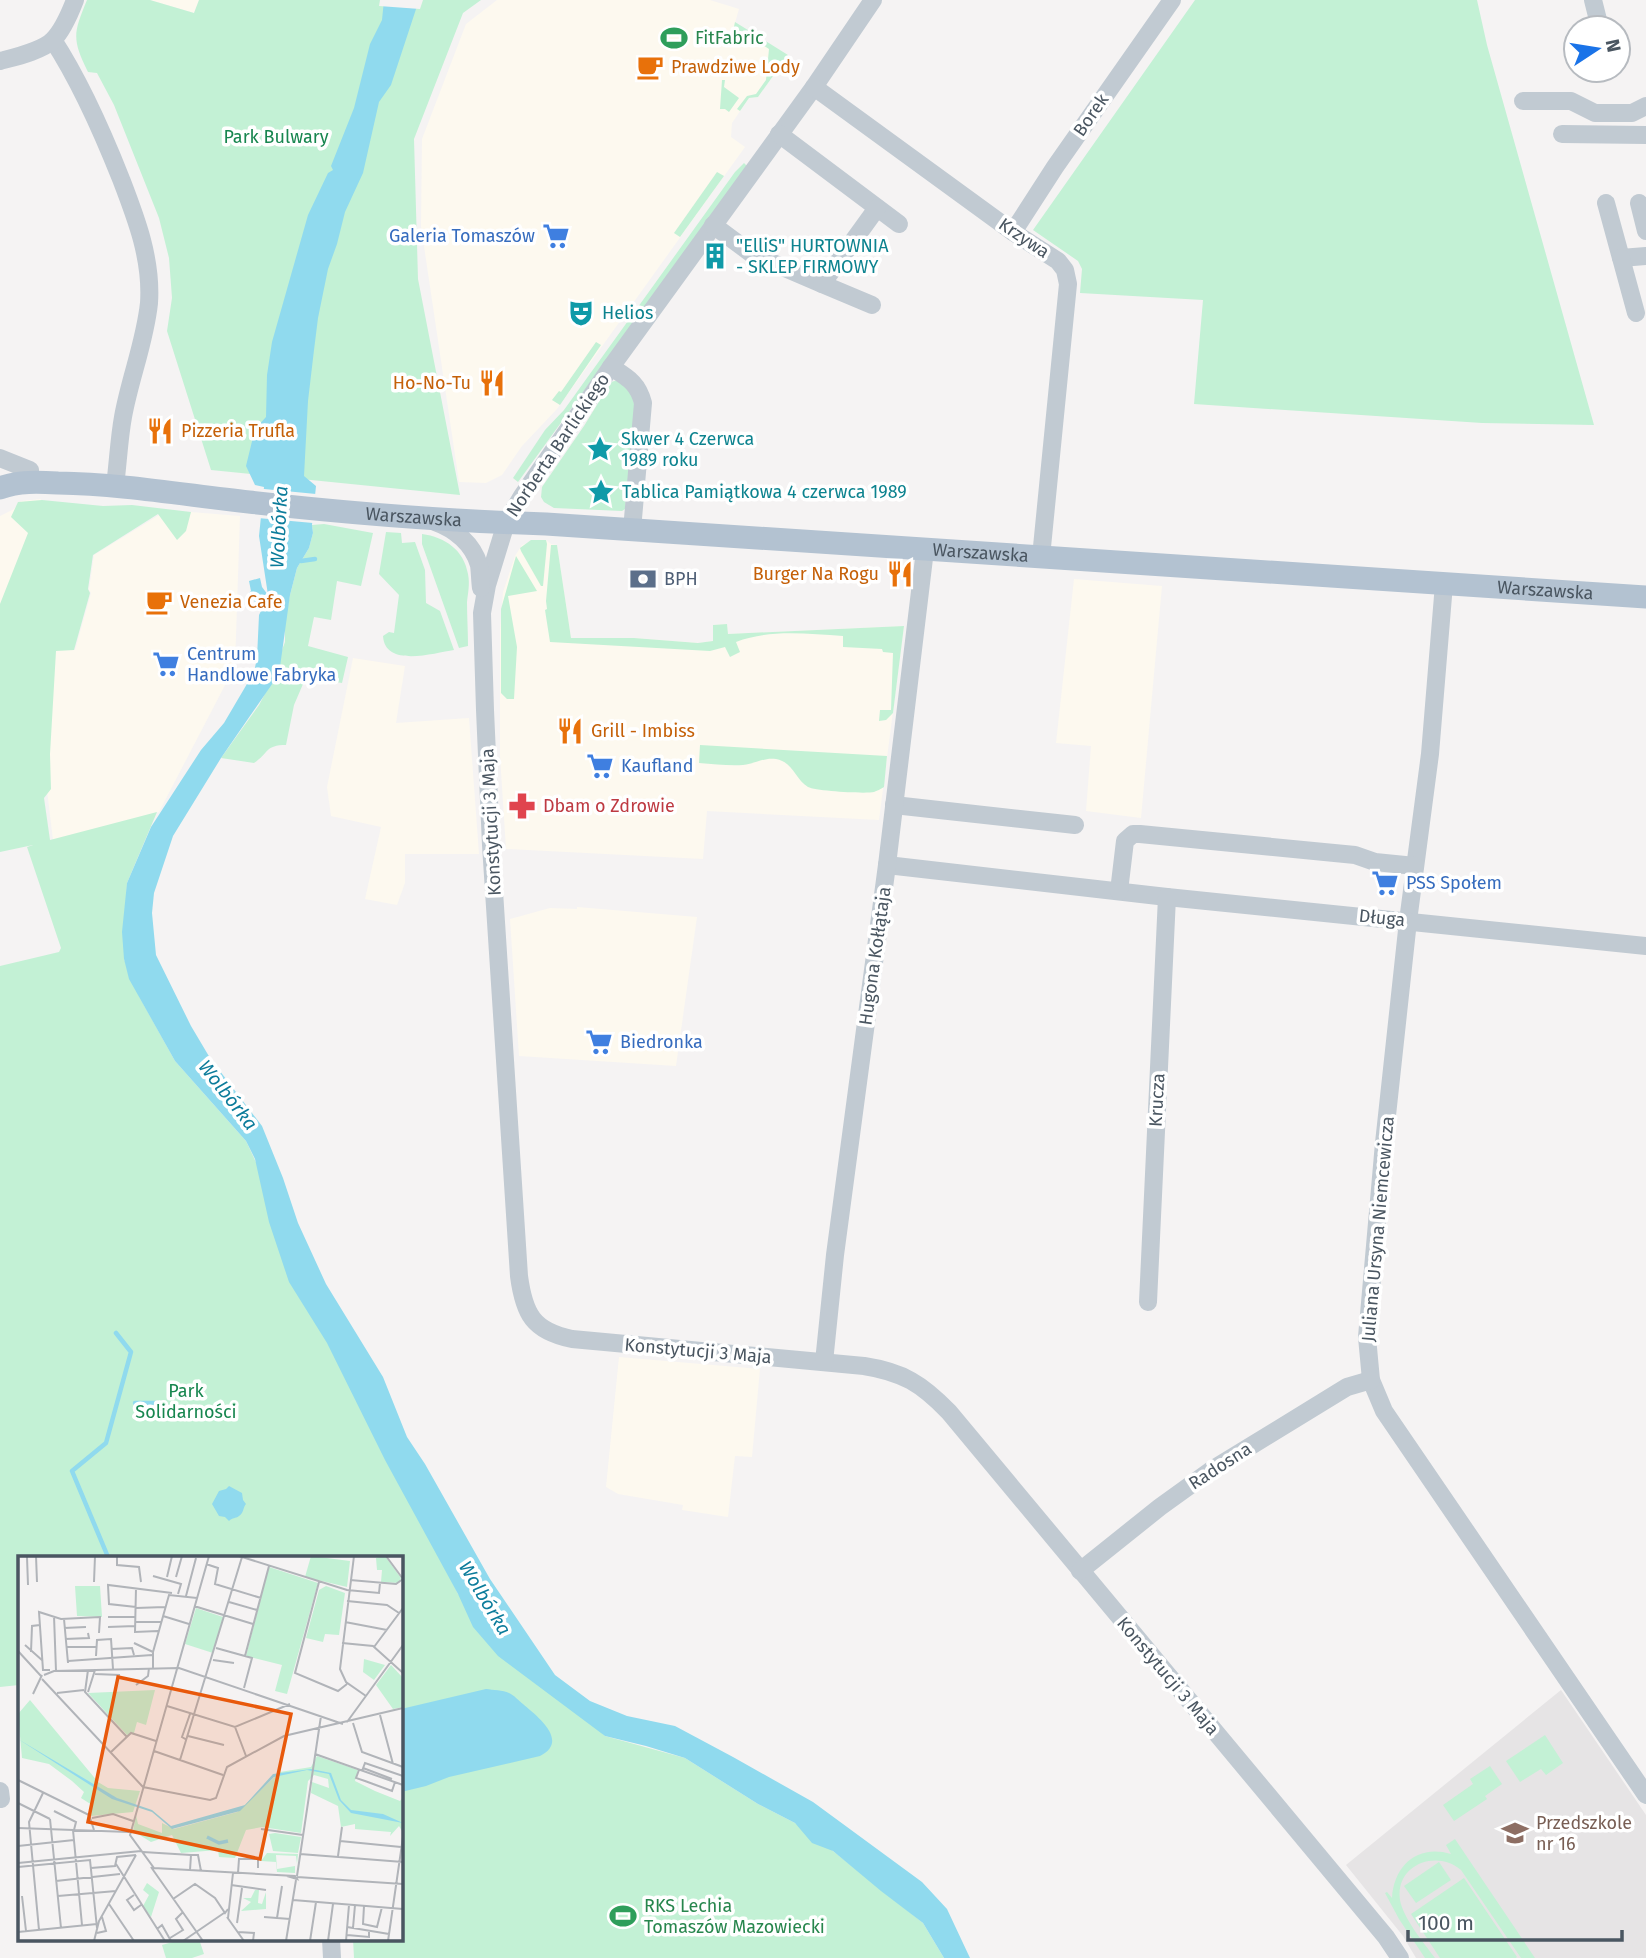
<svg xmlns="http://www.w3.org/2000/svg" width="1646" height="1958" font-family="'Fira Sans',sans-serif">
  <style>
    .commercial { fill: #fdf9ef }
    .education { fill: #e6e4e5 }
    .green { fill: #c3f1d5 }
    .water { fill: #90daee }
    .pier { fill: #f5f3f3 }
    .lines { fill: none; stroke-linecap: round; stroke-linejoin: round }
    .stream { stroke: #90daee; stroke-width: 4.5 }
    .minor { stroke: #c1cad2; stroke-width: 18 }
    .major { stroke: #b3c2d1; stroke-width: 23 }
    .labels { text-anchor: middle; dominant-baseline: central; stroke-width: 7; stroke-linejoin: round; paint-order: stroke }
    .leisure-label { font-size: 18px; fill: #27864d; stroke: #fff; text-anchor: start }
    .food-label { font-size: 18px; fill: #c56008; stroke: #fff; text-anchor: start }
    .street-label { font-size: 18px; fill: #4a5661; stroke: #fff }
    .park-label { font-size: 18px; fill: #17864f; stroke: #fff }
    .shop-label { font-size: 18px; fill: #366cbe; stroke: #fff; text-anchor: start }
    .culture-label { font-size: 18px; fill: #0d838f; stroke: #fff; text-anchor: start }
    .service-label { font-size: 18px; fill: #4e5e75; stroke: #fff; text-anchor: start }
    .health-label { font-size: 18px; fill: #be3a42; stroke: #fff; text-anchor: start }
    .education-label { font-size: 18px; fill: #785e54; stroke: #fff; text-anchor: start }
    .water-label { font-size: 19px; font-style: italic; fill: #0c7c9b; stroke: #fff }
    .inset-river { fill: none; stroke: #90daee; stroke-width: 3.5 }
    .inset-road { fill: none; stroke: #b1b4b9; stroke-width: 2 }
    .view { fill: #e8590c; fill-opacity: 0.15; stroke: #e8590c; stroke-width: 3.5 }
    .inset-edge { fill: none; stroke: #4a5661; stroke-width: 3.5 }
  </style>
  <rect width="100%" height="100%" fill="#f5f3f3"/>
  <g class="commercial">
    <polygon points="150,0 199,0 194,13"/>
    <polygon points="497,0 710,0 739,9 735,23 788,55 758,97 749,98 732,123 731,137 745,147 557,409 522,446 502,475 486,483 459,482 421,226 422,139 466,24"/>
    <polygon points="41,499 36,516 0,608 0,516 14,509 21,501"/>
    <polygon points="191,512 240,516 235,666 159,812 53,840 45,774 53,648 75,650 91,593 89,590 94,555 159,515"/>
    <polygon points="535,540 546,540 551,544 557,545 571,638 634,638 699,643 713,641 713,625 727,624 728,634 904,626 879,820 707,811 703,859 506,849 500,756 500,630 503,592 515,556 522,545"/>
    <polygon points="1074,579 1162,586 1141,818 1086,811 1091,746 1056,743"/>
    <polygon points="353,658 405,666 396,723 469,718 479,854 405,854 405,883 397,905 365,899 381,827 331,816 327,787"/>
    <polygon points="577,907 697,917 676,1066 519,1056 510,919 550,908 577,909"/>
    <polygon points="619,1357 760,1369 752,1457 735,1456 728,1517 682,1510 683,1505 618,1494 606,1487"/>
  </g>
  <polygon class="education" points="1561,1690 1646,1815 1646,1958 1416,1958 1403,1936 1346,1865"/>
  <g class="green">
    <path d="M87 0H150L194 13 199 0H481L463 13 414 139 418 279 460 495 211 470 167 331 172 298 169 258 159 218 114 105 97 73 88 72C72 39 73 34 87 0Z"/>
    <polygon points="1195,0 1477,0 1487,45 1594,425 1482,423 1194,404 1203,300 1080,293 1082,269 1078,261 1033,230"/>
    <polygon points="735,22 788,55 758,97 749,98 740,111 737,109 747,96 756,94 766,80 769,49 741,31 733,31"/>
    <polygon points="722,80 725,80 724,87 739,98 729,112 725,109 720,109"/>
    <polygon points="744,163 747,166 518,482 513,478 545,430 564,410 735,172"/>
    <polygon points="717,172 724,176 680,237 674,233"/>
    <polygon points="596,342 601,345 560,405 552,400 559,391 561,392"/>
    <polygon points="618,380 631,391 636,412 625,509 622,511 554,508 544,502 541,497 542,487 584,426 611,382"/>
    <polygon points="42,500 103,506 132,505 191,512 186,531 177,540 158,514 93,555 88,589 90,593 74,650 56,651 50,754 51,789 44,798 50,840 157,812 127,883 124,959 140,998 175,1061 246,1141 458,1594 605,1736 685,1758 758,1804 795,1823 833,1851 923,1923 944,1958 354,1958 353,1939 401,1939 401,1557 19,1557 19,1685 0,1687 0,966 59,952 61,948 27,847 33,845 0,852 0,604 28,533 11,517 18,502"/>
    <path d="M324 524 373 533 361 586 337 581 331 620 314 617 308 646 348 657 342 683 306 677 294 705 286 745C265 745 269 753 254 763L221 758 259 705 267 690 285 642V621L290 595 297 568 309 548 313 533 312 525Z"/>
    <path d="M386 532 401 533 402 543 415 542 425 570 426 603 440 611 454 650C434 653 385 668 383 636L389 632 394 633 399 595 379 574Z"/>
    <path d="M422 534C445 537 464 550 468 574 470 584 468 593 467 602 467 617 468 631 468 646L459 648 422 544Z"/>
    <polygon points="531,540 546,540 547,544 543,586 541,586 521,551 520,548"/>
    <path d="M551 545H557L571 638H634L698 643 713 641V625L727 624 728 634 904 626 893 713 886 720 879 721 880 710H891L893 653 883 652 882 649 843 647V636C807 634 770 629 736 642L740 652 730 657 725 647 710 651 550 642 545 610 547 609 546 601Z"/>
    <polygon points="516,556 537,591 508,596 517,647 514,699 507,699 501,693 501,609"/>
    <path d="M700 745 887 756 884 787C879 790 879 790 874 792 865 794 816 791 808 787 795 779 793 762 776 759 764 757 755 764 743 765 729 766 714 764 699 763Z"/>
    <polygon points="1545,1735 1563,1763 1546,1775 1541,1769 1520,1782 1506,1761"/>
    <polygon points="1490,1766 1502,1784 1485,1796 1487,1799 1454,1821 1443,1805 1473,1784 1470,1779"/>
    <path d="M1455 1839 1535 1958H1521L1461 1870C1436 1849 1395 1865 1400 1900 1403 1918 1424 1943 1435 1958H1425L1399 1919 1385 1893 1387 1892 1392 1898C1394 1865 1418 1844 1451 1854L1446 1845Z"/>
    <polygon points="1439,1862 1451,1880 1416,1903 1404,1886"/>
    <polygon points="1464,1878 1517,1957 1516,1958 1440,1958 1411,1914"/>
    <polygon points="183,1939 199,1939 204,1954 192,1958 166,1958 162,1945"/>
  </g>
  <g class="water">
    <polygon points="384,0 419,0 391,85 379,102 363,173 345,212 337,244 328,269 318,318 314,350 308,401 304,476 316,486 312,525 313,533 309,548 297,568 290,595 279,674 221,758 173,836 154,893 152,913 156,955 191,1026 210,1058 262,1126 283,1178 298,1223 326,1284 383,1377 407,1437 425,1464 490,1579 555,1675 590,1701 627,1716 675,1726 733,1757 813,1802 922,1882 947,1909 970,1958 944,1958 923,1923 881,1891 833,1851 812,1843 795,1823 758,1804 685,1758 646,1746 605,1736 498,1656 473,1627 458,1594 385,1460 327,1343 289,1282 269,1222 255,1159 246,1141 175,1061 129,979 124,959 122,932 127,883 151,827 201,750 224,723 254,672 257,658 259,615 261,611 249,593 251,591 249,581 260,578 262,587 268,595 259,536 264,487 255,485 246,466 255,429 266,417 267,375 272,342 308,215 328,173 333,170 331,166 354,108 370,44 382,20"/>
    <path d="M229 1486 242 1493 243 1500 246 1504C243 1507 244 1513 239 1516 235 1519 233 1517 229 1521L225 1517 219 1516 212 1504 219 1491 226 1489Z"/>
    <path d="M486 1689C493 1690 503 1690 509 1693 514 1695 519 1701 523 1704 537 1716 570 1741 540 1756L449 1777 426 1786 401 1792V1709Z"/>
  </g>
  <g class="pier">
    <polygon points="380,0 423,0 420,9 379,6"/>
    <polygon points="253,488 316,494 313,523 258,518 260,489"/>
  </g>
  <g class="lines">
    <g class="stream">
      <polyline points="301,561 315,559"/>
      <polyline points="135,1403 156,1403"/>
      <polyline points="108,1557 72,1471 106,1443 131,1352 116,1333"/>
    </g>
    <g class="minor">
      <path d="M873 0 814 87 611 367 522 496 506 523 487 585 482 613 485 710 491 845 519 1276C524 1314 533 1331 572 1339L864 1366C903 1372 922 1384 949 1412L1386 1937 1400 1958"/>
      <polyline points="1593,0 1600,28"/>
      <path d="M53 40C81 83 102 131 121 179 136 218 152 259 149 303 145 342 130 378 123 417 119 439 118 463 115 486"/>
      <path d="M0 61C15 57 42 51 53 40 63 30 70 13 75 0"/>
      <polyline points="814,87 1013,232 1058,261 1065,270 1068,284 1041,557"/>
      <polyline points="1523,101 1571,101 1595,113 1632,113 1646,106"/>
      <polyline points="779,134 899,224"/>
      <polyline points="1562,134 1646,135"/>
      <polyline points="1606,203 1621,258 1646,256"/>
      <polyline points="1639,203 1646,231"/>
      <polyline points="713,225 752,254 822,284 877,208"/>
      <polyline points="1013,232 1055,167 1172,0"/>
      <polyline points="1621,258 1636,313"/>
      <polyline points="822,284 872,305"/>
      <path d="M611 367C628 378 638 383 643 403L632 530"/>
      <polyline points="0,458 30,470"/>
      <path d="M435 522C455 529 473 544 479 565 480 572 480 581 481 588"/>
      <polyline points="1444,584 1430,754 1408,921 1384,1143 1367,1337 1371,1380 1384,1411 1646,1795"/>
      <polyline points="894,805 1075,825"/>
      <polyline points="887,865 1167,897 1646,946"/>
      <polyline points="1119,891 1125,841 1133,834 1140,834 1355,855 1375,862 1415,866"/>
      <polyline points="1148,1302 1167,897"/>
      <polyline points="824,1362 835,1255 887,865 925,550"/>
      <polyline points="1080,1571 1160,1507 1210,1471 1347,1387 1371,1380"/>
      <polyline points="0,1791 1,1799"/>
      <polyline points="331,1939 332,1958"/>
    </g>
    <path class="major" id="s1" d="M0 488C19 481 38 482 58 483 122 484 185 495 249 502 347 513 447 521 546 524L1646 597"/>
  </g>
  <defs>
    <g id="stadium-bare" transform="scale(2.1)"><path d="M0-5a6.5 5 0 1 0 0 10a6.5 5 0 1 0 0-10ZM-3.5-1.8h7v3.6h-7Z" fill="#2e9e5b" stroke="#fff" stroke-width="2.5" paint-order="stroke"/></g>
    <g id="cafe-bare" transform="scale(2.1)"><path d="M-5.5-4.5H6V0H3Q3 3.5 0 3.5H-2.5Q-5.5 3.5-5.5 0ZM3-3.2v2h1.7v-2ZM-6 4.5H4V6H-6Z" fill="#e8710a" stroke="#fff" stroke-width="2.5" paint-order="stroke"/></g>
    <g id="supermarket-bare" transform="scale(2.1)"><path d="M-6-5.5h2.5l.6 2H6L4.5 2H-2.5L-4.4-4H-6ZM-1.5 3.2a1.3 1.3 0 1 0 .1 0ZM3 3.2a1.3 1.3 0 1 0 .1 0Z" fill="#3f7fe0" stroke="#fff" stroke-width="2.5" paint-order="stroke"/></g>
    <g id="building-bare" transform="scale(2.1)"><path d="M-4-6H4V6H1V3H-1V6H-4ZM-2.5-4.3h1.7v1.8h-1.7ZM.8-4.3h1.7v1.8H.8ZM-2.5-1h1.7V.8h-1.7ZM.8-1h1.7V.8H.8Z" fill="#0f9aa8" stroke="#fff" stroke-width="2.5" paint-order="stroke"/></g>
    <g id="theatre-bare" transform="scale(2.1)"><path d="M-5-5.5Q0-4 5-5.5V0Q5 5 0 6Q-5 5-5 0ZM-3.3-2.5H-1v1.5H-3.3ZM1-2.5H3.3v1.5H1ZM-2.8 1Q0 5.5 2.8 1Z" fill="#0f9aa8" stroke="#fff" stroke-width="2.5" paint-order="stroke"/></g>
    <g id="restaurant-bare" transform="scale(2.1)"><path d="M-5-6h1v4h1v-4h1v4h1v-4h1v5L-1.5 .5V6h-2V.5L-5-1ZM5-6V6H3V1.5H1.5Q1.5-4 5-6Z" fill="#e8710a" stroke="#fff" stroke-width="2.5" paint-order="stroke"/></g>
    <g id="sight-bare" transform="scale(2.1)"><path d="M0-6L1.8-2.2L6-1.7L2.9 1.2L3.7 5.4L0 3.3L-3.7 5.4L-2.9 1.2L-6-1.7L-1.8-2.2Z" fill="#0f9aa8" stroke="#fff" stroke-width="2.5" paint-order="stroke"/></g>
    <g id="bank-bare" transform="scale(2.1)"><path d="M-6-4H6V4H-6ZM0-2.3a2.3 2.3 0 1 0 0 4.6a2.3 2.3 0 1 0 0-4.6Z" fill="#5c6f8a" stroke="#fff" stroke-width="2.5" paint-order="stroke"/></g>
    <g id="pharmacy-bare" transform="scale(2.1)"><path d="M-2-6h4v4h4v4h-4v4h-4v-4h-4v-4h4Z" fill="#e0444e" stroke="#fff" stroke-width="2.5" paint-order="stroke"/></g>
    <g id="school-bare" transform="scale(2.1)"><path d="M0-5L7-2L0 1L-7-2ZM-4 1L0 2.5L4 1V4Q0 6-4 4Z" fill="#8d6e63" stroke="#fff" stroke-width="2.5" paint-order="stroke"/></g>
  </defs>
  <g fill-rule="evenodd">
    <use href="#stadium-bare" x="674" y="38"/>
    <use href="#cafe-bare" x="650" y="67"/>
    <use href="#supermarket-bare" x="556" y="236"/>
    <use href="#building-bare" x="715" y="256"/>
    <use href="#theatre-bare" x="581" y="313"/>
    <use href="#restaurant-bare" x="492" y="383"/>
    <use href="#restaurant-bare" x="160" y="431"/>
    <use href="#sight-bare" x="600" y="449"/>
    <use href="#sight-bare" x="601" y="492"/>
    <use href="#restaurant-bare" x="900" y="574"/>
    <use href="#bank-bare" x="643" y="579"/>
    <use href="#cafe-bare" x="159" y="602"/>
    <use href="#supermarket-bare" x="166" y="664"/>
    <use href="#restaurant-bare" x="570" y="731"/>
    <use href="#supermarket-bare" x="600" y="766"/>
    <use href="#pharmacy-bare" x="522" y="806"/>
    <use href="#supermarket-bare" x="1385" y="883"/>
    <use href="#supermarket-bare" x="599" y="1042"/>
    <use href="#school-bare" x="1515" y="1833"/>
    <use href="#stadium-bare" x="623" y="1916"/>
  </g>
  <g class="labels">
    <g class="leisure-label">
      <text x="695" y="38">FitFabric</text>
      <text x="644" y="1906">RKS Lechia<tspan x="644" dy="21">Tomaszów Mazowiecki</tspan></text>
    </g>
    <g class="food-label">
      <text x="671" y="67">Prawdziwe Lody</text>
      <text x="471" y="383" text-anchor="end">Ho-No-Tu</text>
      <text x="181" y="431">Pizzeria Trufla</text>
      <text x="879" y="574" text-anchor="end">Burger Na Rogu</text>
      <text x="180" y="602">Venezia Cafe</text>
      <text x="591" y="731">Grill - Imbiss</text>
    </g>
    <g class="street-label">
      <text transform="translate(1091 115) rotate(-55)">Borek</text>
      <text transform="translate(1024 238) rotate(34)">Krzywa</text>
      <text transform="translate(558 445) rotate(-56)">Norberta Barlickiego</text>
      <text stroke="none"><textPath href="#s1" startOffset="416">Warszawska</textPath></text>
      <text stroke="none"><textPath href="#s1" startOffset="984">Warszawska</textPath></text>
      <text stroke="none"><textPath href="#s1" startOffset="1550">Warszawska</textPath></text>
      <text transform="translate(491 822) rotate(-93)">Konstytucji 3 Maja</text>
      <text transform="translate(1382 918) rotate(6)">Długa</text>
      <text transform="translate(875 956) rotate(-82)">Hugona Kołłątaja</text>
      <text transform="translate(1157 1100) rotate(-87)">Krucza</text>
      <text transform="translate(1378 1229) rotate(-85)">Juliana Ursyna Niemcewicza</text>
      <text transform="translate(698 1351) rotate(5)">Konstytucji 3 Maja</text>
      <text transform="translate(1220 1466) rotate(-33)">Radosna</text>
      <text transform="translate(1168 1676) rotate(50)">Konstytucji 3 Maja</text>
    </g>
    <g class="park-label">
      <text x="276" y="137">Park Bulwary</text>
      <text x="186" y="1391">Park<tspan x="186" dy="21">Solidarności</tspan></text>
    </g>
    <g class="shop-label">
      <text x="535" y="236" text-anchor="end">Galeria Tomaszów</text>
      <text x="187" y="654">Centrum<tspan x="187" dy="21">Handlowe Fabryka</tspan></text>
      <text x="621" y="766">Kaufland</text>
      <text x="1406" y="883">PSS Społem</text>
      <text x="620" y="1042">Biedronka</text>
    </g>
    <g class="culture-label">
      <text x="736" y="246">"ElliS" HURTOWNIA<tspan x="736" dy="21">- SKLEP FIRMOWY</tspan></text>
      <text x="602" y="313">Helios</text>
      <text x="621" y="439">Skwer 4 Czerwca<tspan x="621" dy="21">1989 roku</tspan></text>
      <text x="622" y="492">Tablica Pamiątkowa 4 czerwca 1989</text>
    </g>
    <g class="service-label">
      <text x="664" y="579">BPH</text>
    </g>
    <g class="health-label">
      <text x="543" y="806">Dbam o Zdrowie</text>
    </g>
    <g class="education-label">
      <text x="1536" y="1823">Przedszkole<tspan x="1536" dy="21">nr 16</tspan></text>
    </g>
    <g class="water-label">
      <text transform="translate(279 527) rotate(-87)">Wolbórka</text>
      <text transform="translate(228 1095) rotate(52)">Wolbórka</text>
      <text transform="translate(485 1598) rotate(59)">Wolbórka</text>
    </g>
  </g>
  <g transform="translate(18 1556)">
    <rect width="385" height="385" fill="#f5f3f3"/>
    <path d="M293 0 332 5 329 31 287 21ZM367 0 383 22 381 27 363 26 364 14H359L358 2ZM251 11 300 27 269 138 257 135 264 109 228 100ZM57 30H82L84 61 59 60ZM308 30 327 37 321 79 307 78 305 86 288 82 301 34ZM178 52 205 61 195 97 167 88ZM346 103 367 109 356 124 345 116ZM373 109 385 122V151L375 153 358 129ZM137 134 128 169 119 166 116 177 109 179 70 137ZM12 144 80 226 90 232 122 235 115 256 73 260 74 249 63 242 66 236 54 225 31 208 4 202 0 158ZM299 200 340 214 337 225 357 235 382 245 385 241 384 275 381 270 372 280 373 276 337 273V268L323 271 320 250 293 237 294 226 311 232 310 223 296 219 290 225 283 277 244 271 228 274 217 302 201 301 200 294 163 297 154 279 133 286 115 275 118 259 120 268 144 277V267L156 273 219 256 262 216 293 211ZM257 277 283 281 280 297 255 295 251 278ZM249 297 280 298 279 308 278 300 258 299 259 313 277 310V317L259 316 258 306 243 305ZM129 327 141 336 133 361 125 350 131 339 125 334ZM237 334H241L240 347 244 348 248 336V353L223 355 233 346 225 342H233Z" fill="#c3f1d5"/>
    <path d="M0 183 99 242 134 254 153 270 227 249 255 218 293 213 313 217 323 244 333 254 365 258 385 267 333 257 321 244 311 218 289 214 256 221 222 255 154 273 134 256 94 243Z" fill="#90daee"/>
    <path class="inset-river" d="M189 281 201 287 210 285"/>
    <path class="inset-road" d="M18 0 19 26M99 0V9L121 11 123 26M191 0 112 279 136 312 277 320 279 323 269 320M221 0 329 34 361 37 362 27M307 0H356M336 0 322 113 328 126 348 140M368 0 385 23M9 1 10 29M188 8 200 12 197 28 243 42M135 20 163 28 160 38M149 21 154 0M158 21 164 0M332 24 378 28 385 23M76 26 77 0M301 26 277 117 320 135 329 128M118 32 117 76 140 75M168 40 178 2M329 45 369 49 381 57M211 46 239 54M176 50 235 68M118 51 91 48 90 29 154 37M118 52 147 51M36 60 38 115M145 60 171 68M90 61H117M46 63 50 107M117 66H143M327 66 369 74M90 71 117 70M46 72 68 71M47 83 71 82 70 77M116 87 135 96M324 87 355 90 385 117M7 89 25 105M48 91H78M356 91 385 52M198 92 234 102 226 132M93 93 114 92 116 99M0 95 23 120M13 96 14 70 22 69M78 100 79 84 93 83 95 113M227 100 251 10M195 104 216 107M50 105 134 99M135 112V96L151 39 179 42M32 114H25L21 56 43 63 82 61 81 77M70 114 67 136 109 181M77 118 102 119M26 119 36 115 161 112 325 168M24 123 125 231 192 244 198 242 209 211 266 180 385 152M118 129 130 120 131 112M70 136 77 114M39 137 66 134M15 138 24 119M149 150 217 171 272 148M362 159 375 208M329 166 385 89M335 167 344 196 385 211M217 171 228 200M170 180 206 189M169 184 164 181 172 158M136 195 205 219M93 196 113 177 138 185M297 198 385 229M162 204 224 1M345 212 374 223M341 214 338 222 347 225 374 235 377 226M344 215 347 207 385 220M0 224 71 259 76 274M0 247 32 263M36 255 58 266 56 274M74 262 95 258 115 265M32 263 43 372M0 272 111 276M243 273 285 279M55 274 64 369M322 285 383 291M0 290 56 284M125 296 173 299M282 298 385 306M320 300 324 271M0 307 123 295M98 308 147 385M0 311 72 304 79 372M133 311 185 385M73 312 97 310 99 301 118 299M172 314 173 299H180L183 315M220 317 221 303H240V312M279 320 303 160M279 321 385 328M38 325 102 318M213 329 248 334M116 339 109 344 116 354 123 349M4 340 8 375M40 340 98 335M155 343 177 328 197 342 207 357 210 353M275 344 385 353M91 348 116 385M346 350 345 368 359 371 364 351M209 361 226 385M246 361 272 363M210 362 215 317M259 362 264 330M219 367 224 332M329 371 371 378M335 372 337 349M139 373 144 369 153 385M21 374 11 266 25 237M0 376 79 368M220 376 236 377 235 385M79 377 88 375 84 361M329 379 351 381V375M152 382 165 374 158 363 165 356M76 385 81 365 118 299M165 385 206 357M268 385 278 324M292 385 298 346M310 385 315 348M328 385 331 349M370 385 385 281"/>
    <path class="view" d="M100 121 273 158 242 303 70 266Z"/>
    <rect width="385" height="385" class="inset-edge"/>
  </g>
  <g transform="translate(1597 49) rotate(78)"><circle r="33" fill="#ffffff" stroke="#b7bbc0" stroke-width="2"/>
  <path d="M0-5L12 26L0 18L-12 26Z" fill="#1a73e8"/>
  <text y="-10" font-size="19" font-weight="bold" text-anchor="middle" fill="#4a5661">N</text>
  </g>
  <path d="M1408 1930v10h214v-10" fill="none" stroke="#4a5661" stroke-width="3.5"/>
  <text x="1418" y="1930" font-size="21" fill="#4a5661" stroke="#ffffff" stroke-width="5" paint-order="stroke">100 m</text>
</svg>
